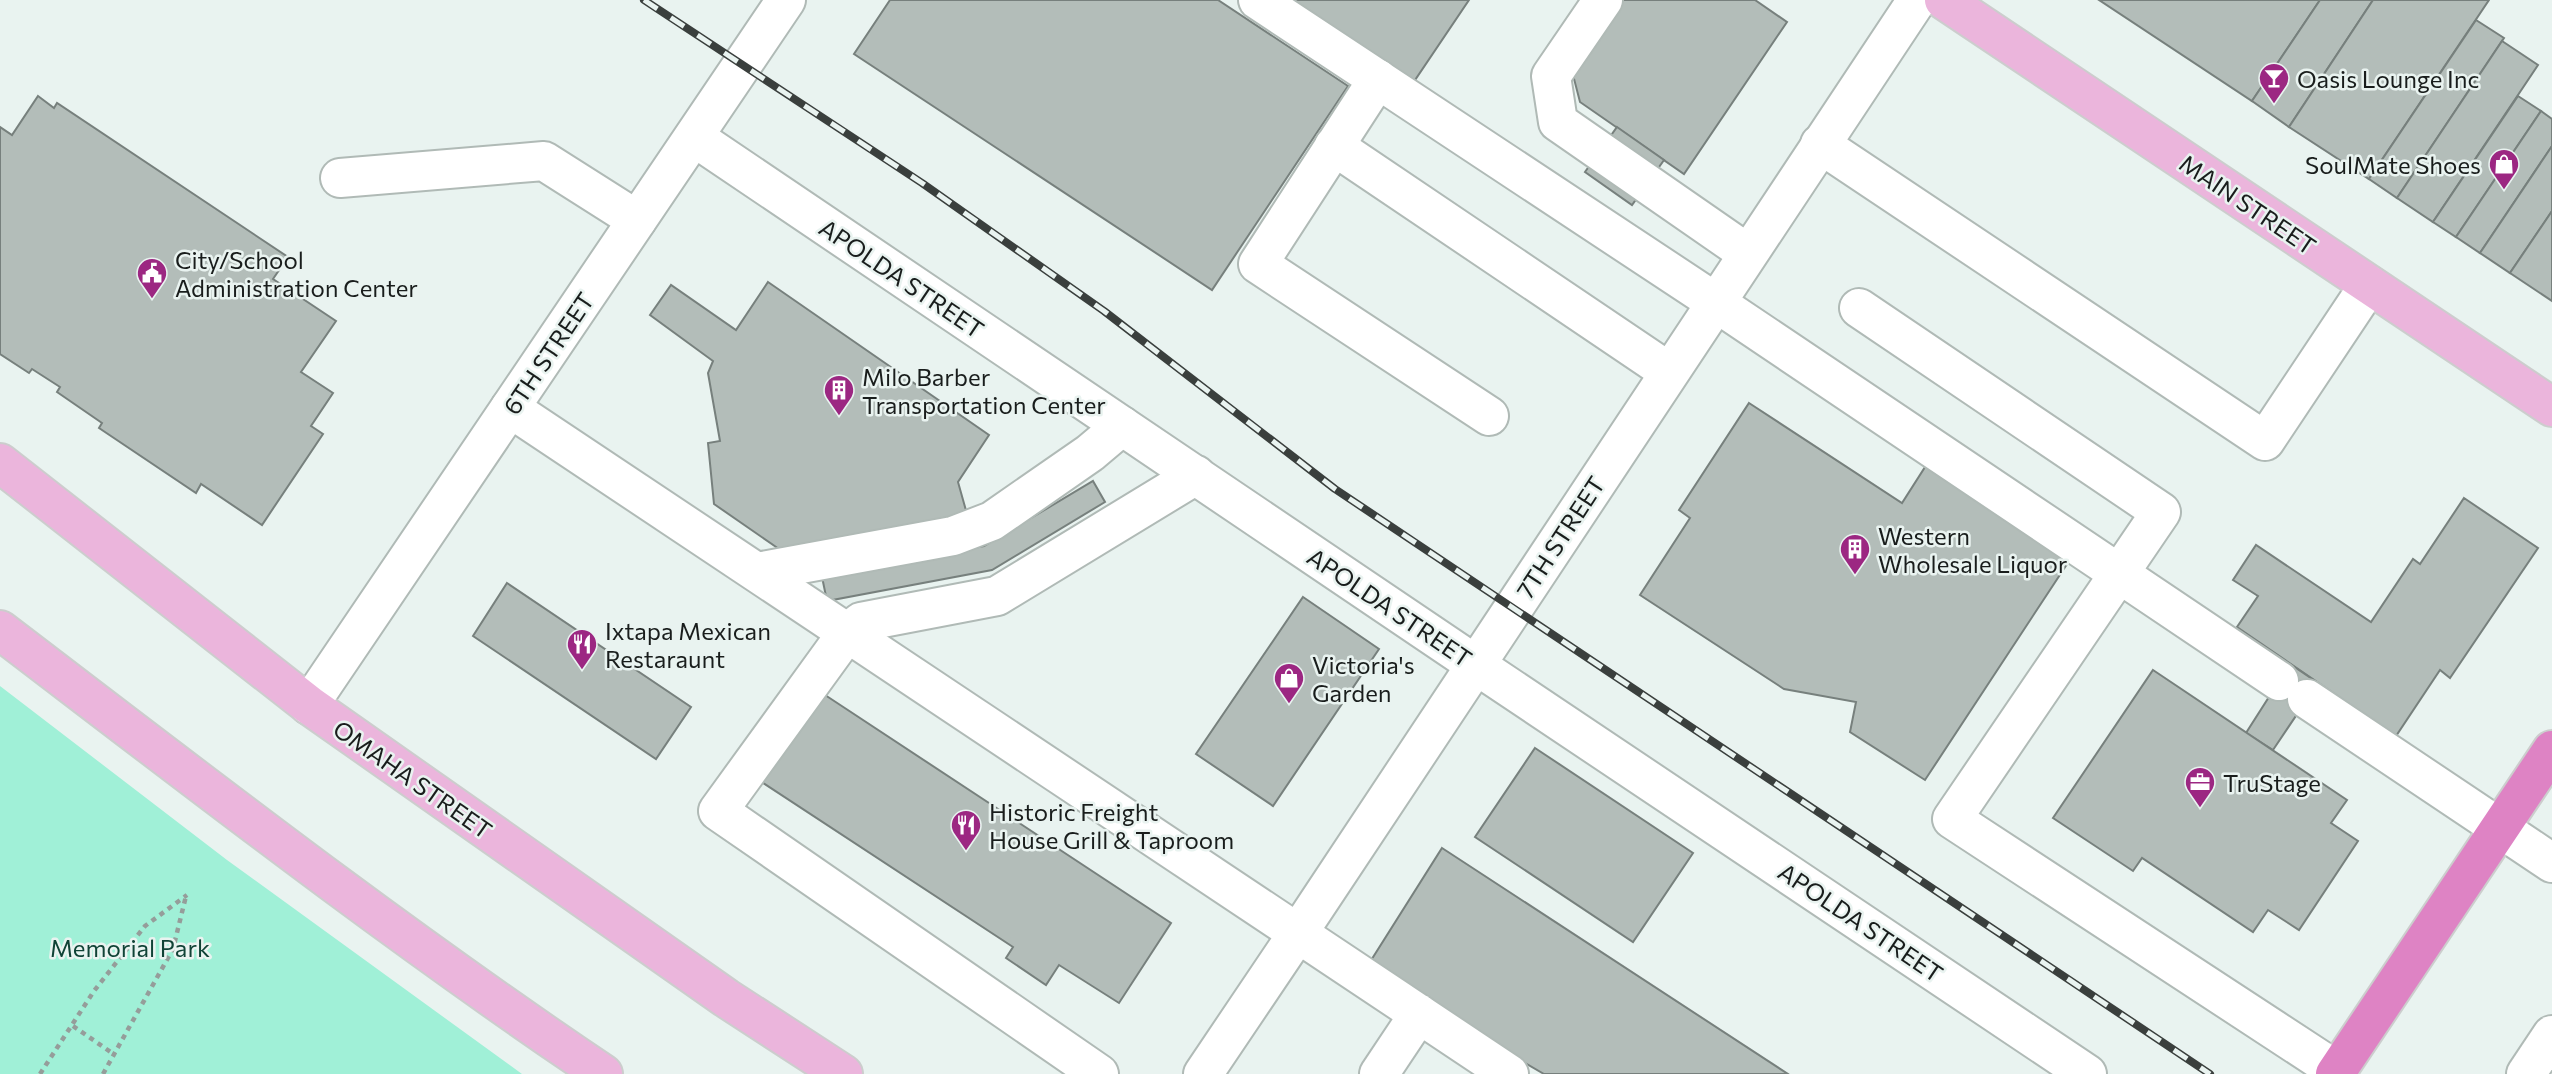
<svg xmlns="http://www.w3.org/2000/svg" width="2552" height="1074" font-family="Commissioner,sans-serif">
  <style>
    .green { fill: #a0f0d7 }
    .building { fill: #b3bdb9; stroke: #77807d; stroke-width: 2 }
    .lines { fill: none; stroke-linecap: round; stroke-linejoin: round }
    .minor-casing { stroke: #b0bab6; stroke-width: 42 }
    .major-casing { stroke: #cccdcd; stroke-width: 42 }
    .highway-casing { stroke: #cccdcd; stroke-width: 42 }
    .path { stroke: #959d9a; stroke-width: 4.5; stroke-dasharray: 5 5; stroke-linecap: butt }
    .minor { stroke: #fff; stroke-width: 38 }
    .major { stroke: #ebb5dc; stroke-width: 38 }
    .highway { stroke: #de83c4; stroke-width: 38 }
    .rail-casing { stroke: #3a3f3d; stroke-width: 8 }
    .rail { stroke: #e9f3f0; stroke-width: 5; stroke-dasharray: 16; stroke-linecap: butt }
    .labels { text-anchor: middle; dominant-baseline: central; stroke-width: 5; stroke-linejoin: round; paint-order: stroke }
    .poi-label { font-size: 24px; fill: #191d1c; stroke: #e9f3f0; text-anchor: start }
    .street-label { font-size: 24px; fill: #191d1c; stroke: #e9f3f0 }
    .park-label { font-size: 24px; fill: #104336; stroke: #e9f3f0 }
  </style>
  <rect width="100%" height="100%" fill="#e9f3f0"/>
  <polygon class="green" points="0,686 227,860 522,1074 0,1074"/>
  <g class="building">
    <polygon points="890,0 1218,0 1348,86 1212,290 854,54"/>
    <polygon points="1290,0 1469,0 1413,83"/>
    <polygon points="1620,0 1755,0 1787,22 1684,174 1580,102 1572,71"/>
    <polygon points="2099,0 2320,0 2252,101"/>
    <polygon points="2320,0 2373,0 2289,127 2252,101"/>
    <polygon points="2373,0 2489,0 2369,179 2289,127"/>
    <polygon points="2476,20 2504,38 2397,198 2369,179"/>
    <polygon points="2502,41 2538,65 2433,222 2397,198"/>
    <polygon points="38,96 54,108 57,103 288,257 273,279 336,321 301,372 333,393 311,426 323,434 262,525 201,484 196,493 99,428 102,423 57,392 60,387 32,369 29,373 0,354 0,127 12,135"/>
    <polygon points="2518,96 2541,111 2456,237 2433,222"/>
    <polygon points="2541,111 2552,119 2552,146 2480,253 2456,237"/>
    <polygon points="1617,127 1664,160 1632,205 1585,172"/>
    <polygon points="2552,146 2552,211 2510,273 2480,253"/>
    <polygon points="2552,211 2552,301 2510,273"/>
    <polygon points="768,282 989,435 958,482 967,514 779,549 714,504 708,443 720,441 708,373 713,361 650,315 671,285 736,330"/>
    <polygon points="1749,403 1902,503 1927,464 2071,558 1925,780 1850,732 1856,702 1784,689 1640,595 1690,518 1679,510"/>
    <polygon points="1093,481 1105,502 992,570 827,601 822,577 984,546"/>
    <polygon points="2464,498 2538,548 2450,678 2440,670 2396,736 2237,627 2258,596 2233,580 2256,545 2371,622 2413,559 2420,564"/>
    <polygon points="507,583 691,707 656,759 473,636"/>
    <polygon points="1303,597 1379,649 1273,806 1196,754"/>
    <polygon points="2290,664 2318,683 2273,750 2246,733"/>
    <polygon points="2153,670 2347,800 2331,823 2358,841 2299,930 2268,910 2253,932 2142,858 2133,871 2053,818"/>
    <polygon points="819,691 1171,923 1119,1003 1059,965 1046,985 1006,958 1013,947 760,781"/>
    <polygon points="1535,748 1693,853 1633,942 1475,837"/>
    <polygon points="1442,848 1788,1074 1544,1074 1489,1042 1370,962"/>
  </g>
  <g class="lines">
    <g class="minor-casing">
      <g id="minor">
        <polyline points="1258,0 1715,302 2279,681"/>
        <polyline points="1603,0 1551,76 1558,122 1747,253"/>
        <polyline points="1378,79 1258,264 1489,416"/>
        <polyline points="694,137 1476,665 2087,1074"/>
        <polyline points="1820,144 2265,441 2369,285"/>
        <polyline points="1334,146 1669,372"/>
        <polyline points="340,178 544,161 637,220"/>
        <polyline points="1859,308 2161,512 1952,819 2337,1071"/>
        <polyline points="510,408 1509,1074"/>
        <polyline points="757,572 953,536 992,521 1090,453 1122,426"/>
        <polyline points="2307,699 2552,863"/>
        <polyline points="309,705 786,0"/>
        <polyline points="1099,1074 718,811 847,633 861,622 997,596 1196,475"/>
        <polyline points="1203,1074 1298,933 1917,0"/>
        <polyline points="1379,1074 1419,1014"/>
        <polyline points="2526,1074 2552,1035"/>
      </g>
    </g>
    <g class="major-casing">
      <g id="major">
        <polyline points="1944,0 2552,407"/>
        <polyline points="0,463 309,705 726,998 843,1074"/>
        <path d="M0 630C198 781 396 935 603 1074"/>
      </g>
    </g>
    <g class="highway-casing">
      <polyline id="highway" points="2335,1074 2552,750"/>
    </g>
    <g class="path">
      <polyline points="73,1026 115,1055"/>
      <polyline points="40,1074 94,991 145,926 187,895"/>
      <polyline points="103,1074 173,949 186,896"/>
    </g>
    <use href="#minor" class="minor"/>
    <use href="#major" class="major"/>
    <use href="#highway" class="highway"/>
    <g class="rail-casing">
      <polyline id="rail" points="644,0 922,183 1104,311 1335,489 2210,1074"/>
    </g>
    <use href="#rail" class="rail"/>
  </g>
  <defs>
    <g id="bar-pin" transform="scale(1.575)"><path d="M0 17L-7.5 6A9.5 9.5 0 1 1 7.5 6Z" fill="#9c2782" stroke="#e9f3f0"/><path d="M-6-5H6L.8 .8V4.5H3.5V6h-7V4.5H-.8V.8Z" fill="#fff"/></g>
    <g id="shop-pin" transform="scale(1.575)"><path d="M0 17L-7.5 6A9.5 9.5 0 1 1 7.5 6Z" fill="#9c2782" stroke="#e9f3f0"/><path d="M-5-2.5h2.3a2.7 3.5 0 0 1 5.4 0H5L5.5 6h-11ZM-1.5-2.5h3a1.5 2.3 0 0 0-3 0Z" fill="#fff"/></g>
    <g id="civic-pin" transform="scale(1.575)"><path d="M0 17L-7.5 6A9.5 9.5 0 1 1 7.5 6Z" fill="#9c2782" stroke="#e9f3f0"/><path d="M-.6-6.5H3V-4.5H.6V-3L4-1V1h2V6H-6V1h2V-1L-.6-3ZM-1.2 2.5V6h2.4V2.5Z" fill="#fff"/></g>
    <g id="building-pin" transform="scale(1.575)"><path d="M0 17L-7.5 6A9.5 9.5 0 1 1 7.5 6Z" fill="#9c2782" stroke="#e9f3f0"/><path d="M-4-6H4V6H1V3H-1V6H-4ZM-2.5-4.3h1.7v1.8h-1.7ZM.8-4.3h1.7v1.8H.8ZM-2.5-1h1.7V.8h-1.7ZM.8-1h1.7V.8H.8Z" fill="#fff"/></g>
    <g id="restaurant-pin" transform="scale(1.575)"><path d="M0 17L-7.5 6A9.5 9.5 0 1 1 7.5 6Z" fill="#9c2782" stroke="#e9f3f0"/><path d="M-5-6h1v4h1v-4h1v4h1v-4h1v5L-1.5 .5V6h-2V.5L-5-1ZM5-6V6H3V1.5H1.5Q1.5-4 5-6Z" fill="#fff"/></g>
    <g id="office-pin" transform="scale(1.575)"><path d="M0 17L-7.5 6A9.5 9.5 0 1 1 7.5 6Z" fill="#9c2782" stroke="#e9f3f0"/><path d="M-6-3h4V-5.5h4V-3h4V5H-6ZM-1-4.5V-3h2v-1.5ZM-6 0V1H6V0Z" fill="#fff"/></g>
  </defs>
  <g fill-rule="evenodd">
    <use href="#bar-pin" x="2274" y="78"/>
    <use href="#shop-pin" x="2504" y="164"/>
    <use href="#civic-pin" x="152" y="273"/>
    <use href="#building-pin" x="839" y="390"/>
    <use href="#building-pin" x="1855" y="549"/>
    <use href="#restaurant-pin" x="582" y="644"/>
    <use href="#shop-pin" x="1289" y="678"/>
    <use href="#office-pin" x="2200" y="782"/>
    <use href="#restaurant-pin" x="966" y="825"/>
  </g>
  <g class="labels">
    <g class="poi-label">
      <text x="2297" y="78">Oasis Lounge Inc</text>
      <text x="2481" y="164" text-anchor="end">SoulMate Shoes</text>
      <text x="175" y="259">City/School<tspan x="175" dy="28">Administration Center</tspan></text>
      <text x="862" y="376">Milo Barber<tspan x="862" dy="28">Transportation Center</tspan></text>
      <text x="1878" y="535">Western<tspan x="1878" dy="28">Wholesale Liquor</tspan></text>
      <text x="605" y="630">Ixtapa Mexican<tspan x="605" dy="28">Restaraunt</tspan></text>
      <text x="1312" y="664">Victoria's<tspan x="1312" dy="28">Garden</tspan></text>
      <text x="2223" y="782">TruStage</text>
      <text x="989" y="811">Historic Freight<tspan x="989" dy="28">House Grill &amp; Taproom</tspan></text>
    </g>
    <g class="street-label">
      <text transform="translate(2248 204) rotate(34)">MAIN STREET</text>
      <text transform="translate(902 278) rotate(34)">APOLDA STREET</text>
      <text transform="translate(548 353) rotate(-56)">6TH STREET</text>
      <text transform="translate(1560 537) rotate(-57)">7TH STREET</text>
      <text transform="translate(1390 607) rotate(34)">APOLDA STREET</text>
      <text transform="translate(413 779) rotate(35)">OMAHA STREET</text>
      <text transform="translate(1861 922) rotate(34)">APOLDA STREET</text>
    </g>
    <g class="park-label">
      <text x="130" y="947">Memorial Park</text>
    </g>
  </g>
</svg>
